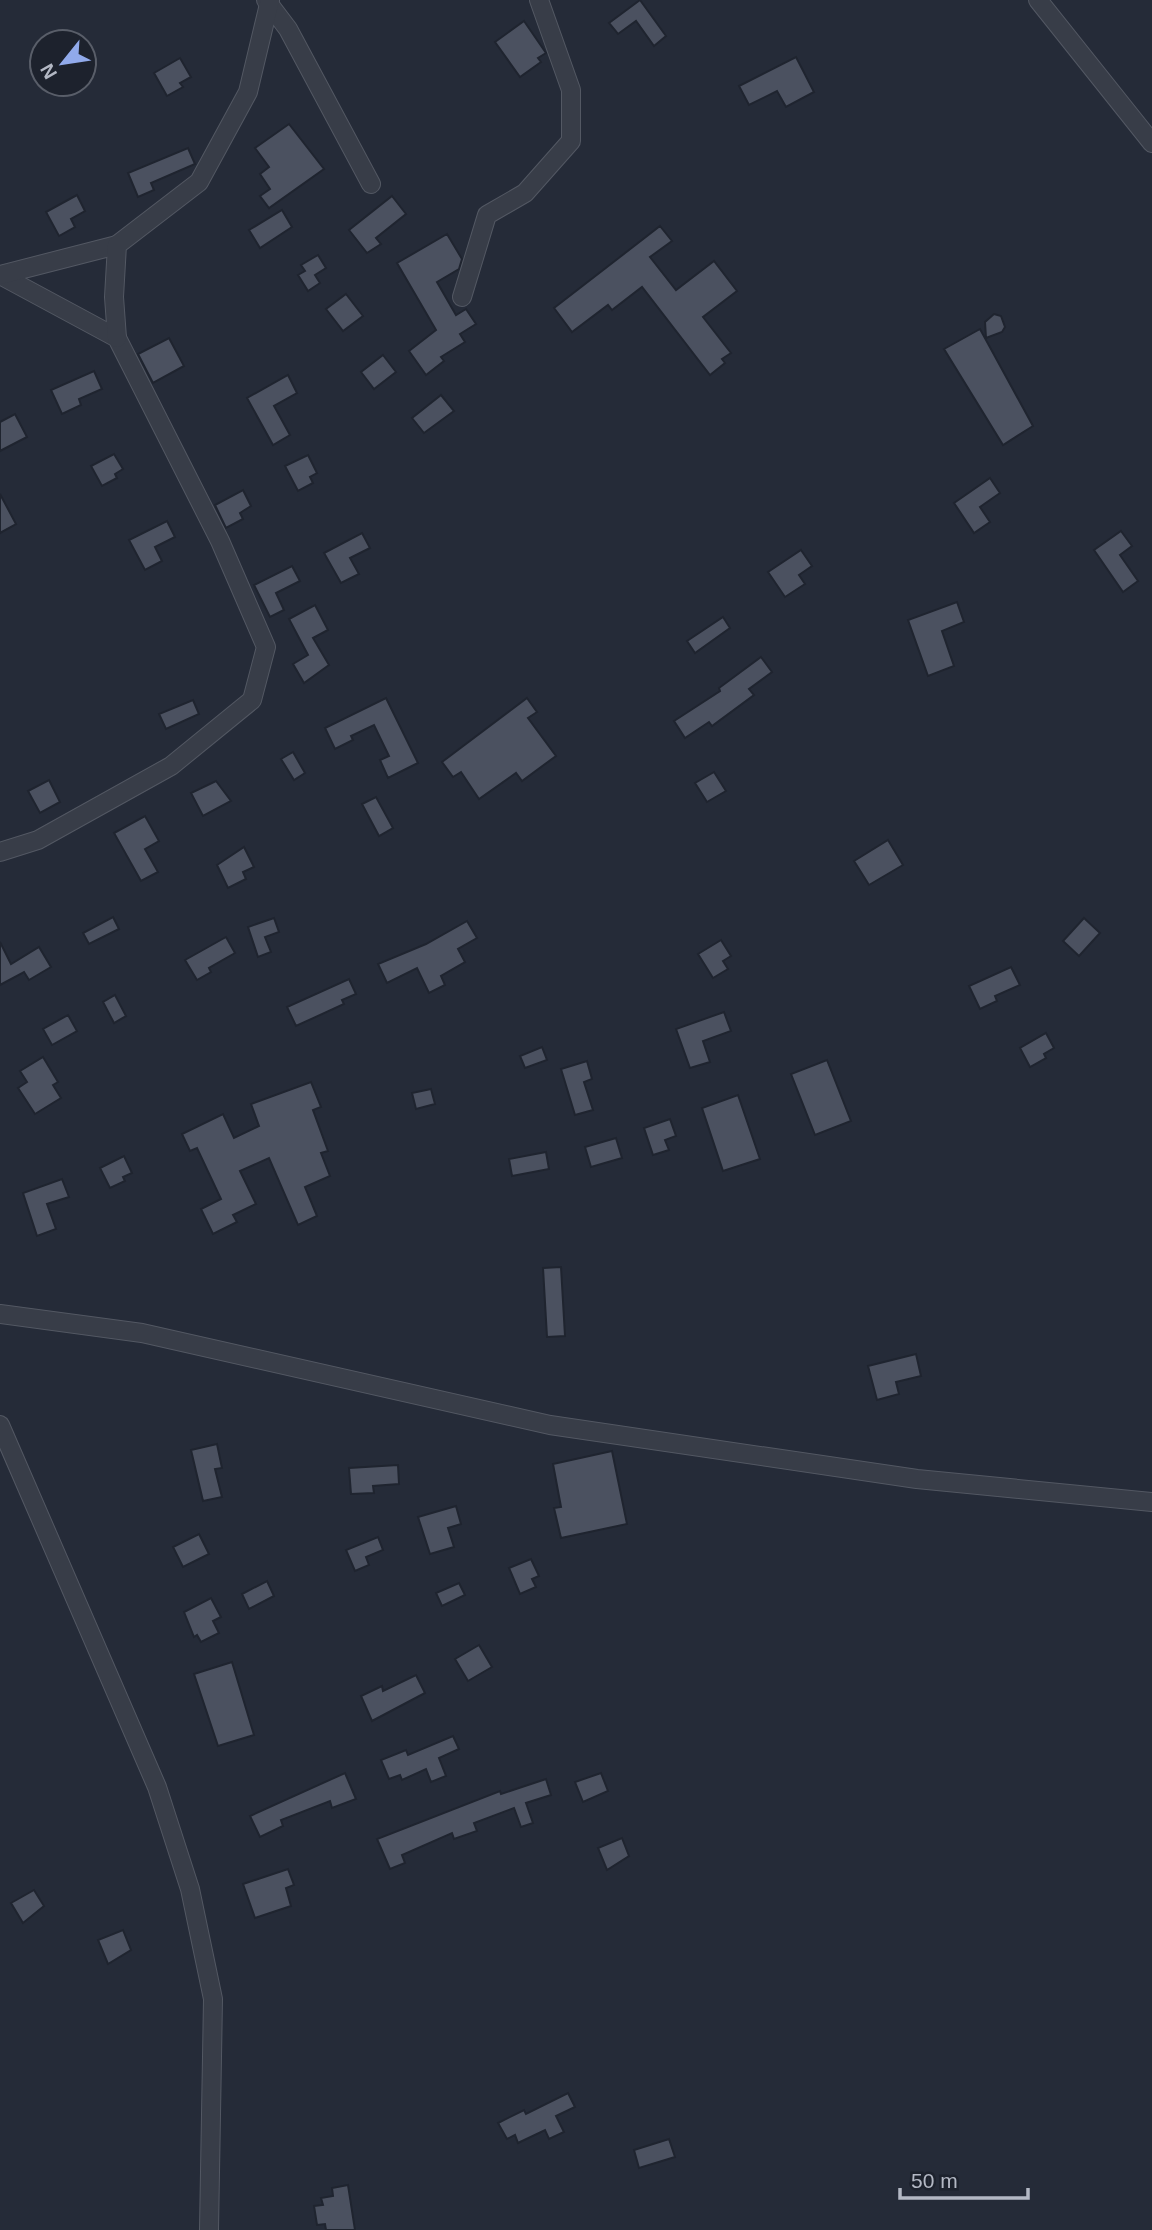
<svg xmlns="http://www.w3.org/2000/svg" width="1152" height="2230" font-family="Helvetica,sans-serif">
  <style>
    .building { fill: #4b5160; stroke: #1f242f; stroke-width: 2 }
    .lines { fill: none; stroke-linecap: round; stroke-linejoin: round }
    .street-casing { stroke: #535863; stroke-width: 20 }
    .street { stroke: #383d48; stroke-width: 18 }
  </style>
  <rect width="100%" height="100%" fill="#252b38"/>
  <g class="building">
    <polygon points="640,0 666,36 654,46 636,21 618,34 609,23"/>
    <polygon points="524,21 546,53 538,58 541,62 520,77 495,42"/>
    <polygon points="796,57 814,92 786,107 777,91 749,105 739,86"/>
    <polygon points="180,58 191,77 180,83 183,87 167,96 154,73"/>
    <polygon points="289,124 324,169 269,208 260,196 270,189 260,174 269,167 255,148"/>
    <polygon points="188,148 195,164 151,183 154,190 138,197 128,173"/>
    <polygon points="77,195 85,211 71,219 75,227 59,236 46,212"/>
    <polygon points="392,196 406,214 376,238 381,244 367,253 349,230"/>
    <polygon points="282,210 292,227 260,248 249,230"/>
    <polygon points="660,226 672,241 650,257 676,290 714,261 737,291 703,317 731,353 722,359 725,363 710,375 642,287 612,310 608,305 572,332 554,308"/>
    <polygon points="447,234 462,259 459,269 437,282 456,315 466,309 476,324 460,334 465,342 441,357 444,361 426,375 409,351 436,330 397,263"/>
    <polygon points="318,255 326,268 315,275 320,283 308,291 298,275 305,271 301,265"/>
    <polygon points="346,294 363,316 343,331 326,309"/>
    <polygon points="994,314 1001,316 1005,327 1002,332 986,338 985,322"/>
    <polygon points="980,329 1033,426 1003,445 944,349"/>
    <polygon points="169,338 184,366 153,383 138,354"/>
    <polygon points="383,355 396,372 374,389 361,372"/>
    <polygon points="94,371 102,389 79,399 81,405 62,414 51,390"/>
    <polygon points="288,375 297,393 274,406 290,435 273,445 247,398"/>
    <polygon points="441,395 454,411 424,433 412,418"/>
    <polygon points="15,414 27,437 0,451 0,422"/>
    <polygon points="114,454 123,469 115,474 117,478 102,486 91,466"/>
    <polygon points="308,455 317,473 310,477 313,483 298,491 285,466"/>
    <polygon points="990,478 1000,493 980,507 990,522 974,533 954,503"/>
    <polygon points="243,490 251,506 240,513 243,519 226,528 215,505"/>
    <polygon points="0,494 16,524 0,533"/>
    <polygon points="167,521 175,537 155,547 162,561 145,570 129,540"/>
    <polygon points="1121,531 1132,546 1120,555 1138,581 1123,592 1094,550"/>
    <polygon points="362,533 370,548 350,558 359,574 341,583 324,553"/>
    <polygon points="801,550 812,566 799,575 805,584 785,597 768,572"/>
    <polygon points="292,566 300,581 276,593 284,610 270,617 254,585"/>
    <polygon points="957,602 964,622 942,631 954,666 928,676 908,620"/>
    <polygon points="315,605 328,630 313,638 329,665 304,683 293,664 308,655 289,619"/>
    <polygon points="723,617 730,628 695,653 687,641"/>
    <polygon points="761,657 772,672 749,689 754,695 712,726 709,722 685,738 674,721 720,691 719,688"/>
    <polygon points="386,698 418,763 388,778 380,760 389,756 374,725 351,736 353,740 335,749 325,728"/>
    <polygon points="527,698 537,712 528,718 556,756 522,781 516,773 479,799 461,772 453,777 442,762"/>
    <polygon points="193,700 199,714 166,729 159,714"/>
    <polygon points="293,752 305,773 294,780 281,759"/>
    <polygon points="714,772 726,791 707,802 695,783"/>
    <polygon points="49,780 60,802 40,813 28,791"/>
    <polygon points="216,781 231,801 203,816 191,793"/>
    <polygon points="376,797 393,828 379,836 362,804"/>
    <polygon points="145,816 159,841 145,849 158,872 141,881 114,833"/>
    <polygon points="888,840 903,865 869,885 854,861"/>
    <polygon points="244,847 254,867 243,872 246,879 228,888 217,865"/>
    <polygon points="113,917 119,929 89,944 83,933"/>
    <polygon points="274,918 279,932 265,937 271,952 258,957 248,927"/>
    <polygon points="1084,918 1100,933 1079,956 1063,941"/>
    <polygon points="467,921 477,938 458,949 465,962 441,976 445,985 429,993 417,968 387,983 378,964 426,944"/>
    <polygon points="226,937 235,953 209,968 211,972 197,980 185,960"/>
    <polygon points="721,940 731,956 723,961 728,969 713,978 698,954"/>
    <polygon points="0,942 11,964 39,947 51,967 29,980 24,972 0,985"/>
    <polygon points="1011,967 1020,985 995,996 997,1001 980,1009 969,986"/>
    <polygon points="349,979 356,994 342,1000 344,1004 296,1026 287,1007"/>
    <polygon points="115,995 126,1016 114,1023 103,1002"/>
    <polygon points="724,1012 731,1031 703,1041 710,1062 690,1068 676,1029"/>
    <polygon points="68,1015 77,1031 52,1045 43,1029"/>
    <polygon points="1046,1033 1054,1048 1044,1054 1046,1058 1030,1067 1020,1048"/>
    <polygon points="542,1047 547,1060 525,1068 520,1056"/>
    <polygon points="43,1057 58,1082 53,1085 61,1098 35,1114 18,1088 27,1082 20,1071"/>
    <polygon points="827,1060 851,1121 815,1135 791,1074"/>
    <polygon points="587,1061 592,1079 584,1082 593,1110 575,1115 561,1069"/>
    <polygon points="311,1082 321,1107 313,1110 328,1151 321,1153 330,1176 305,1187 317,1216 298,1225 269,1158 240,1171 256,1204 233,1215 237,1222 213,1234 201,1209 221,1199 197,1148 190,1151 182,1134 223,1114 234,1138 259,1126 251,1104"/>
    <polygon points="431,1089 435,1104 416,1109 412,1093"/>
    <polygon points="738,1095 760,1159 723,1171 702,1108"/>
    <polygon points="670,1119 676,1136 665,1140 669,1150 653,1155 644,1128"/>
    <polygon points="616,1138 622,1158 591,1167 585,1147"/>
    <polygon points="546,1152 549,1169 512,1176 509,1159"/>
    <polygon points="124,1156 132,1173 123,1177 125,1181 110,1188 100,1168"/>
    <polygon points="62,1179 69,1197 47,1204 56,1229 37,1236 23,1193"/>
    <polygon points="561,1267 565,1336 547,1337 543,1268"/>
    <polygon points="916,1354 921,1376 896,1382 899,1394 877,1400 868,1366"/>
    <polygon points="217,1444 222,1468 215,1469 222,1497 203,1501 191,1450"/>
    <polygon points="612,1451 627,1524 561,1538 554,1508 561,1507 553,1464"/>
    <polygon points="398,1465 399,1484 373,1486 374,1493 351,1494 349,1468"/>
    <polygon points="456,1506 461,1524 448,1528 454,1547 430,1554 418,1517"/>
    <polygon points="199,1534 209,1554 183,1567 173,1547"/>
    <polygon points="378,1537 383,1550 366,1557 369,1565 355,1571 346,1550"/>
    <polygon points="531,1559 539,1576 532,1579 536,1587 520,1594 509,1568"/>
    <polygon points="267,1581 274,1596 249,1609 242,1594"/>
    <polygon points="459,1583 465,1595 442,1606 436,1593"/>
    <polygon points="211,1598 221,1617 213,1621 219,1633 201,1642 197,1635 194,1637 184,1612"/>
    <polygon points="479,1645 492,1667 468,1681 455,1659"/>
    <polygon points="232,1662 254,1735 218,1746 194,1674"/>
    <polygon points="416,1675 425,1693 372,1721 361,1696 382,1686 383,1691"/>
    <polygon points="453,1736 459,1749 439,1758 446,1776 431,1782 426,1769 402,1780 400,1775 389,1779 381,1760 406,1750 408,1755"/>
    <polygon points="345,1773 356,1799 332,1808 330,1801 281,1820 283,1826 260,1837 250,1816"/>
    <polygon points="601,1773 608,1791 583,1802 575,1782"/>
    <polygon points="546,1779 551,1795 526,1803 533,1823 521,1827 514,1808 474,1823 477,1831 454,1839 452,1833 402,1855 405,1863 390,1869 377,1839 500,1791 501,1794"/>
    <polygon points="622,1838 629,1856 607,1870 598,1848"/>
    <polygon points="288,1869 294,1885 286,1888 291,1906 255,1918 243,1884"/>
    <polygon points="34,1890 44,1906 23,1923 11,1903"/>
    <polygon points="123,1930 131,1950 108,1964 98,1940"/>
    <polygon points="568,2093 575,2107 556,2116 564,2132 549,2139 545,2130 518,2143 515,2135 507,2139 498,2123 524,2110 526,2114"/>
    <polygon points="669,2139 675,2157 639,2168 634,2150"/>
    <polygon points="348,2185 355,2230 326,2230 325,2224 317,2225 314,2206 323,2205 321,2198 333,2196 332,2188"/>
  </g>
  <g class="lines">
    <g class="street-casing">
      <g id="street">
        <polyline points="266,0 288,29 371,184"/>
        <polyline points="1038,0 1152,143"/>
        <polyline points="0,275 117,338 220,541 266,647 252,700 171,766 38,840 0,852"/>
        <polyline points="0,275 117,245"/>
        <polyline points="462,297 487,215 525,193 571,141 571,90 539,0"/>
        <polyline points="117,338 114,297 117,245 199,182 248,92 270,0"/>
        <polyline points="0,1314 142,1333 550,1425 917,1479 1152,1502"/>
        <polyline points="0,1425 157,1787 190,1889 213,1999 209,2230"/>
      </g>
    </g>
    <use href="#street" class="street"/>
  </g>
  <g transform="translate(63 63) rotate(240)"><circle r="33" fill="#1d222d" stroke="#595e69" stroke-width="2"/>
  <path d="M0-5L12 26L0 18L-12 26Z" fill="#91aaeb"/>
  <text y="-10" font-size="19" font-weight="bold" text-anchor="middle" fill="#b3b8c4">N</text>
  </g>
  <path d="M900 2188v10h128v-10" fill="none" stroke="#b3b8c4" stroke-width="3.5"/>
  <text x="911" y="2188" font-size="21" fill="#b3b8c4" stroke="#1d222d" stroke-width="5" paint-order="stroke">50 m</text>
</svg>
